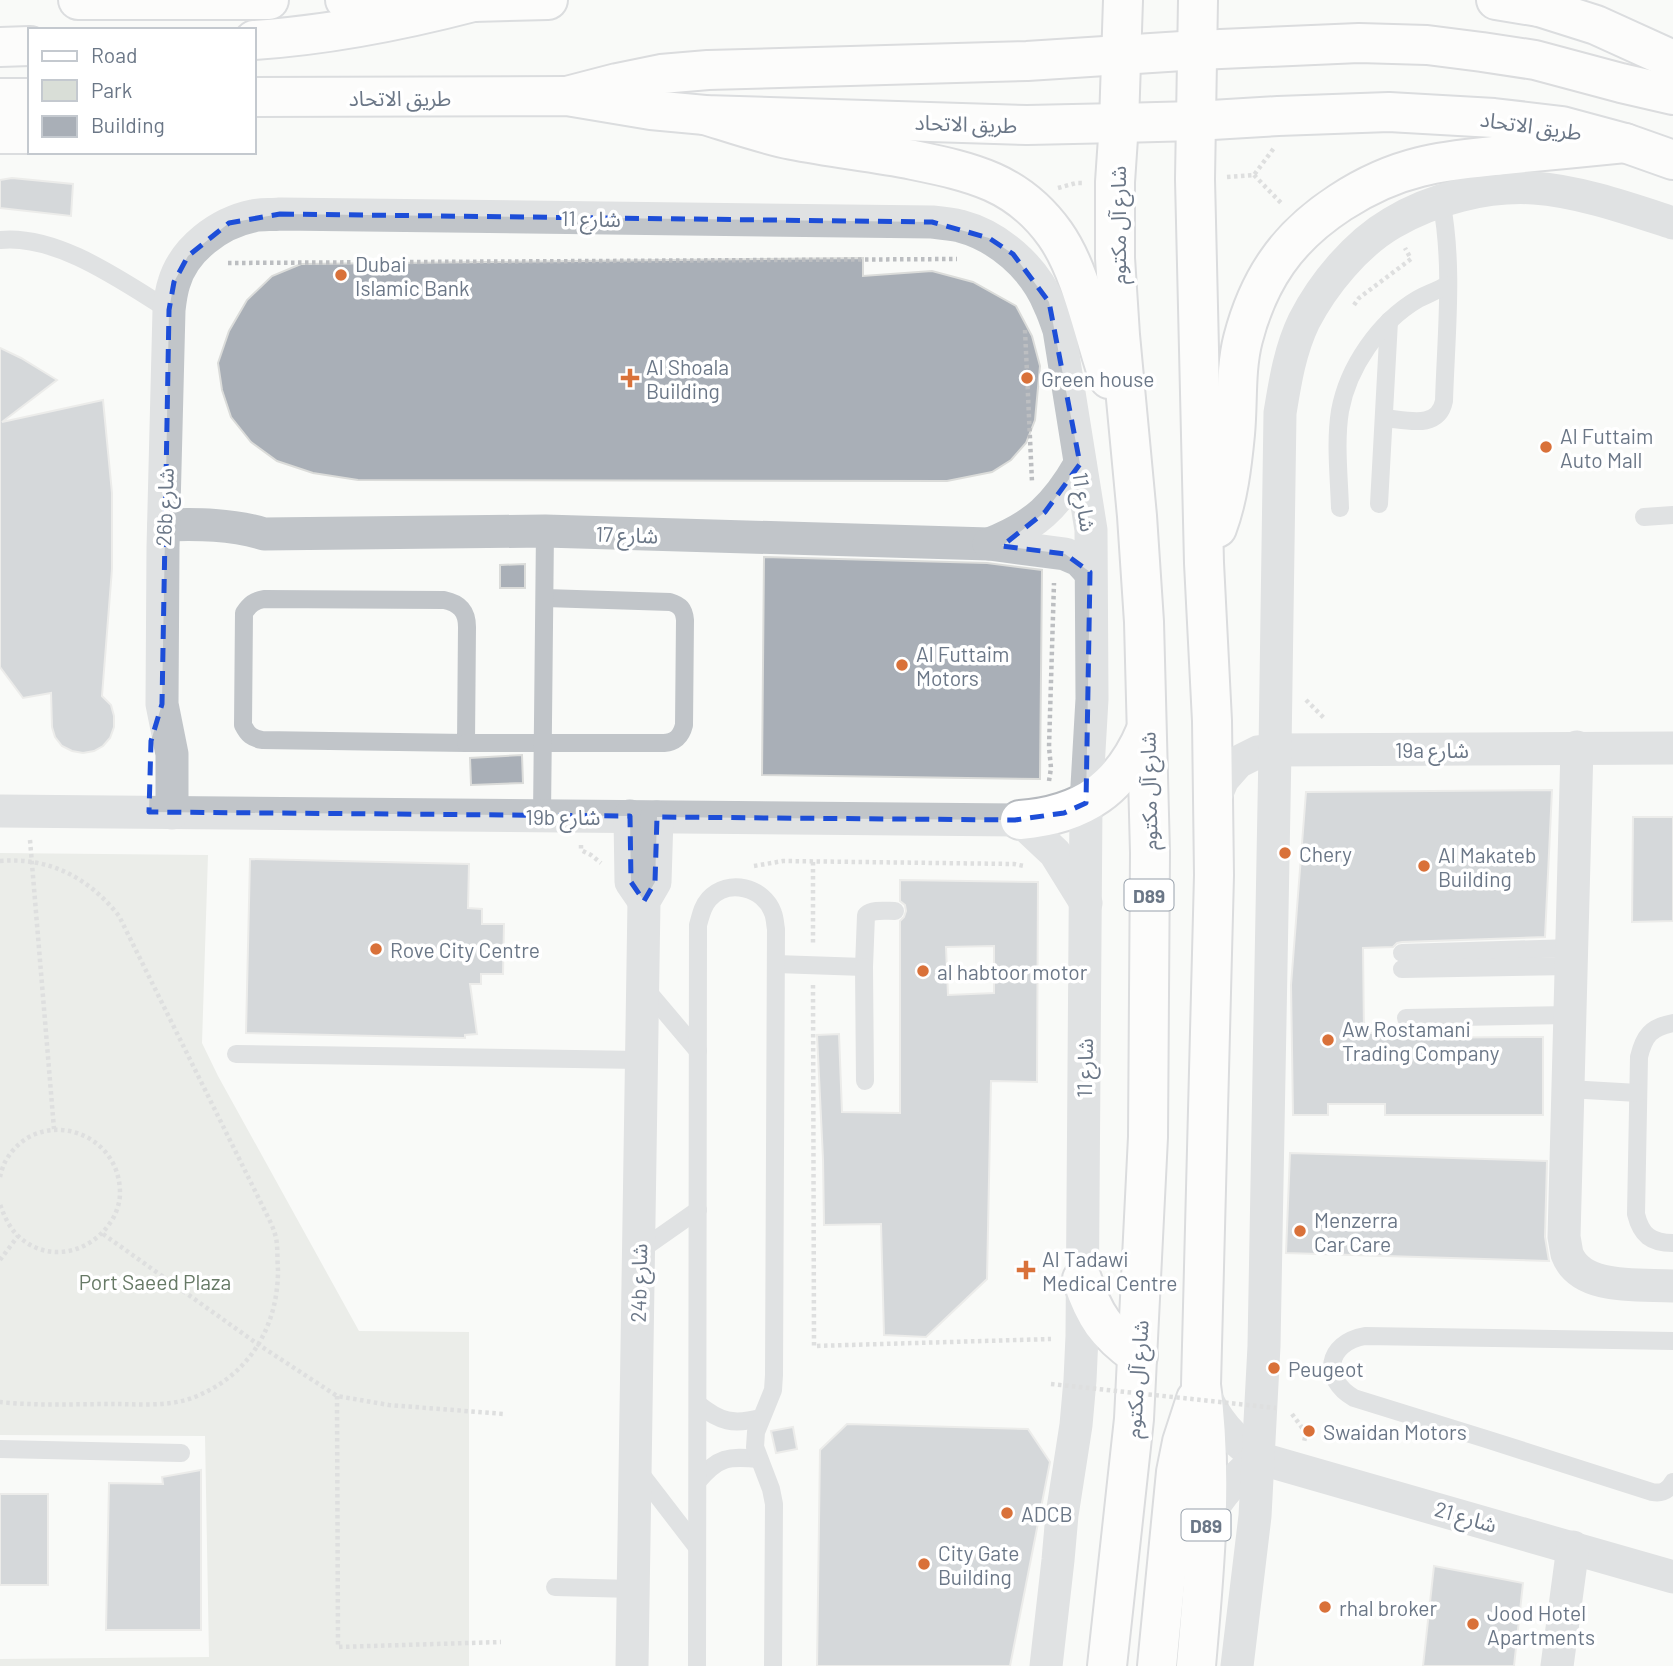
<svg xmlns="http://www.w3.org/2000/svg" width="1673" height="1666" font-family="Barlow,'Noto Sans Arabic',sans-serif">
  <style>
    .green { fill: #d9ded7 }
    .building { fill: #a9afb7; stroke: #dbdcda; stroke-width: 2; fill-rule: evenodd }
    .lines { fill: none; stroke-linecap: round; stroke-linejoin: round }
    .secondary-casing { stroke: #b6bac0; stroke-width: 42 }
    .primary-casing { stroke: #b5b9be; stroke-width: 42 }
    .path { stroke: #bcbec1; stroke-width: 4.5; stroke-dasharray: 3.5 3.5; stroke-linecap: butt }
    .lane { stroke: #c1c5c9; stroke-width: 18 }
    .street { stroke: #c1c5c9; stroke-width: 33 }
    .secondary { stroke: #fff; stroke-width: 38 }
    .primary { stroke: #fff; stroke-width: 38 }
    .path-bridge { stroke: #bcbec1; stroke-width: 4.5; stroke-dasharray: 3.5 3.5; stroke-linecap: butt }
    .marked { fill: none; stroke: #1d4ed8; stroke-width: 5; stroke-dasharray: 14 9; stroke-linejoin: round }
    .poi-dot { fill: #d97139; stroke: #fff; stroke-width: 2.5 }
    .labels { text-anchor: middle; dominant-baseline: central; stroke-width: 7; stroke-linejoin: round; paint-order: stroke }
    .shield { fill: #fff; stroke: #97a0ab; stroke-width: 2 }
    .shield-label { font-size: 19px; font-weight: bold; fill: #6b7787 }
    .street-label { font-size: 21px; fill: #6b7787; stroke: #fff }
    .poi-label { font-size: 21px; fill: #6b7787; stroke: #fff; text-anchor: start }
    .park-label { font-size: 21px; fill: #667965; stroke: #fff }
  </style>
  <rect width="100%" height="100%" fill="#f9faf8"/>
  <polygon class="green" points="0,853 208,855 202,1043 218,1076 359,1331 469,1332 469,1666 0,1666 0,1659 209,1657 205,1436 0,1435"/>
  <g class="building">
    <polygon points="12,178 73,184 71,216 0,208 0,180"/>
    <polygon points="863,258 863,276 932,271 973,282 1016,306 1032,336 1040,366 1035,420 1026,443 1011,460 992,472 947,481 358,480 313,473 277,461 251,442 231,417 222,390 218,363 229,331 247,300 272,276 301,264"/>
    <polygon points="0,348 21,358 57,380 2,422 103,400 112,493 112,569 102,696 111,705 114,716 114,727 110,738 103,746 94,751 83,753 72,751 62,746 55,737 52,727 51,693 23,698 0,667"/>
    <polygon points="764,557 987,563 1042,570 1040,779 762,775"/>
    <polygon points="525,564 525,588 500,588 500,565"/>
    <polygon points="522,755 523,783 471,785 470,758"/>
    <polygon points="1552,790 1545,937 1402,942 1397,943 1393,947 1363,948 1364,1033 1388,1033 1388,1038 1543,1037 1543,1115 1385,1115 1385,1104 1328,1104 1328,1115 1293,1115 1291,985 1306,792"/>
    <polygon points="1633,817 1673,817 1673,921 1632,922"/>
    <polygon points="250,859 469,864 468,908 482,909 482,924 504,924 503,974 481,974 481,984 470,984 477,1034 465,1035 465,1038 246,1033"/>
    <path d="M900 880 1038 882 1037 1082 991 1081 987 1279 926 1337 884 1335 881 1224 824 1225 823 1159 817 1035 839 1034 842 1112 900 1113V921L904 917 906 911 905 905 900 901ZM994 946V993L948 995 946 947Z"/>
    <polygon points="1290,1153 1547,1161 1545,1237 1549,1261 1286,1253"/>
    <polygon points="847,1424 1028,1429 1050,1462 1010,1666 817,1666 820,1450"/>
    <polygon points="793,1427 797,1449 776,1453 771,1431"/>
    <polygon points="201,1470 201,1630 106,1630 109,1483 163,1484 162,1477"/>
    <rect x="0" y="1494" width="48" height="91"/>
    <polygon points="1434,1566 1523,1583 1514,1666 1423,1666"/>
  </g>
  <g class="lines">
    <g class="secondary-casing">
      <g id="secondary">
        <polyline points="78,0 269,0"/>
        <polyline points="345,0 473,2 548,0"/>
        <polyline points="1496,0 1539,7 1596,25 1673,60"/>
        <path d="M254 40C330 35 400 21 473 2"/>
        <polyline points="0,47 30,46"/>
        <polyline points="254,97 567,96 651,110 705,115 1027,125 1119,123"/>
        <polyline points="0,98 30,98"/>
        <polyline points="1195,121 1278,116 1389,112 1494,118 1562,126 1625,143 1673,160"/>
        <polyline points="0,134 30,134"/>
      </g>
    </g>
    <g class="primary-casing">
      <g id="primary">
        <polyline points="1524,0 1539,7"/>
        <polyline points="567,96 617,83 661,74 708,70 1027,61 1198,50 1359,43 1427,45 1482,52 1535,60 1621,83 1673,95"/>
        <path d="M705 115C734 124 763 134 792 140 832 148 873 152 913 160 972 172 1018 182 1055 234 1082 272 1093 334 1109 379"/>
        <polyline points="1119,123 1195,121"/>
        <path d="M1217 528C1228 499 1232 465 1235 434 1238 403 1235 370 1243 339 1250 312 1261 285 1277 262 1308 217 1367 180 1420 167 1447 160 1476 158 1504 155 1544 151 1585 147 1625 143"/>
        <path d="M1020 820C1083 815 1122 788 1146 730"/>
        <path d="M1082 1279C1094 1316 1106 1333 1138 1356"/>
        <polyline points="1107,1666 1134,1419 1148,1137 1150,853 1144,622 1137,516 1120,335 1115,258 1115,182 1119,123 1123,0"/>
        <polyline points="1157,1666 1176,1472 1182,1442 1196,1399"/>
        <path d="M1196 1666C1204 1573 1214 1477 1201 1385L1214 875 1212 721 1204 563 1195 179 1198 0"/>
      </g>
    </g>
    <g class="path">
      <polyline points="1254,175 1283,205"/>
      <polyline points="1227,177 1254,175 1274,148"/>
      <polyline points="1058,188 1076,183 1084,183"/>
      <polyline points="228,263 957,259"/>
      <polyline points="1354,305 1359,298 1411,259 1405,248"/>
      <polyline points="1025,330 1032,482"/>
      <polyline points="1306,700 1324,718"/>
      <polyline points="1049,781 1051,768 1049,747 1054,583"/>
      <polyline points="30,840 54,1129"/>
      <polyline points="581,845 581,850 591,855 601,863"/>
      <path d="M0 861C50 857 89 878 119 916L266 1213C270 1221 274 1229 276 1238 278 1247 277 1259 278 1270 278 1328 248 1377 192 1398 167 1407 138 1404 112 1404 75 1404 37 1406 0 1402"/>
      <polyline points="813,862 813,945"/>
      <polyline points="754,866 783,861 1014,864 1024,866"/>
      <polyline points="813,985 814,1346 1051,1339"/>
      <path d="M0 1177C1 1172 3 1166 5 1162 36 1105 120 1129 120 1193 120 1203 116 1215 110 1223 89 1254 47 1263 18 1236 9 1227 4 1216 0 1204"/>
      <polyline points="103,1234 259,1345 337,1396 389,1405 504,1414"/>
      <polyline points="0,1260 18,1236"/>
      <polyline points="337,1396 338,1647 501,1642"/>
      <polyline points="1292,1414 1306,1433 1304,1442"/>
    </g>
    <g class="lane">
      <path d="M0 240C57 234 122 281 169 310"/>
      <path d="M1384 418C1407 420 1438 430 1444 401 1446 334 1454 266 1441 200"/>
      <polyline points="1379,504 1389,321"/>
      <path d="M1340 508C1339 476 1335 442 1340 411 1348 367 1379 322 1418 299 1428 294 1438 290 1447 285"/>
      <polyline points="1644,517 1673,515"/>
      <path d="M264 599 444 600C459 603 467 611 467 627L466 743 262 740C252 738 248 735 243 725L244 613C250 604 254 601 264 599Z"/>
      <path d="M466 743H664C675 742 681 737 684 725L685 620C684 609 680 605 670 602L545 598"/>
      <polyline points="542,816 545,531"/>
      <polyline points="1402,953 1572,948"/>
      <path d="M776 964 864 967 866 915C873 909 885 911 895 911"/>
      <polyline points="864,967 865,1081"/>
      <polyline points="1402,969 1571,966"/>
      <polyline points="644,987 698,1051"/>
      <polyline points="1406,1018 1570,1015"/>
      <path d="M1673 1023C1651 1027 1644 1036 1639 1057L1636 1214C1641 1235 1651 1243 1673 1243"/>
      <polyline points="236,1054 641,1060"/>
      <polyline points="1568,1089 1638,1093"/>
      <polyline points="638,1252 698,1210"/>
      <path d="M1673 1341 1365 1336C1326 1343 1321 1379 1354 1398L1486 1439 1652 1492C1662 1494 1668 1491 1673 1482"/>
      <path d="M698 1404C720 1422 733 1425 761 1418"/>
      <polyline points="0,1449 181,1453"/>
      <polyline points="637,1469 697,1547"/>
      <path d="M698 1481C718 1457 728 1456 759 1459"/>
      <polyline points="555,1587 633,1589"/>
      <path d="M697 1666 698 925C701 915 702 907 709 899 728 878 764 887 773 913 775 918 775 924 776 929L774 1375 773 1390 756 1432 755 1447 771 1489 774 1504 773 1666"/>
    </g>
    <g class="street">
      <path d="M164 525C199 524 231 524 264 534L545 531 989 544 1065 554 1079 560 1090 572"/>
      <path d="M989 544C1035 526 1056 506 1080 464"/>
      <path d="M1577 747 1564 1237C1565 1242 1566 1249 1567 1254 1581 1291 1640 1284 1673 1286"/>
      <polyline points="1214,800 1223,779 1238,762 1258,752 1275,750 1673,748"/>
      <polyline points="0,811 1020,820 1055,853 1086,903"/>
      <path d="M172 813V754L162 704 163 548 169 310C170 301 171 292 174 283 184 249 219 223 253 216 261 214 271 215 280 214L932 222C941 223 951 224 960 226 998 236 1034 267 1049 304 1053 312 1056 321 1059 330L1091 530 1092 699 1086 803 1082 1336 1080 1380 1076 1425 1062 1515 1058 1560 1046 1666"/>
      <polyline points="630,816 631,882 644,901"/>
      <path d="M1203 1390C1215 1421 1232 1438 1258 1458L1673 1577"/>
      <path d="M1206 1520C1220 1493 1236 1478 1258 1458"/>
      <polyline points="632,1666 644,901 655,882 657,817"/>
      <path d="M1237 1666 1255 1516 1264 1346 1275 750 1280 413C1285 382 1290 350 1304 321 1323 284 1356 244 1392 223 1432 199 1487 185 1534 188 1579 191 1630 209 1673 223"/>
      <polyline points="1557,1666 1573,1547"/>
    </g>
    <use href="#secondary" class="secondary"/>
    <use href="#primary" class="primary"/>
    <polyline class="path-bridge" points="1051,1384 1276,1408"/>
  </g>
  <path d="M0 0H1673V1666H0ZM280 214 932 222 989 238 1013 254 1049 302 1080 464 1045 512 1002 546 1065 554 1090 572 1086 803 1064 813 1015 820 657 817 655 882 644 901 631 882 630 816 149 812 151 741 162 704 169 310 174 282 188 256 229 223Z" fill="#f9faf8" fill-opacity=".55" fill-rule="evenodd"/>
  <path class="marked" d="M280 214 932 222 989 238 1013 254 1049 302 1080 464 1045 512 1002 546 1065 554 1090 572 1086 803 1064 813 1015 820 657 817 655 882 644 901 631 882 630 816 149 812 151 741 162 704 169 310 174 282 188 256 229 223Z"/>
  <g class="poi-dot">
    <circle cx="341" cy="275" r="7"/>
    <path d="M626.5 367.5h7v7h7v7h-7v7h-7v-7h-7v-7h7z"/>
    <circle cx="1027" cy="378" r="7"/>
    <circle cx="1546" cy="447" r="7"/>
    <circle cx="902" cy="665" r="7"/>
    <circle cx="1285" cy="853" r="7"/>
    <circle cx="1424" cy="866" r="7"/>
    <circle cx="376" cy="949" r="7"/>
    <circle cx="923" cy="971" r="7"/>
    <circle cx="1328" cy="1040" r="7"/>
    <circle cx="1300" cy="1231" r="7"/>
    <path d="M1022.5 1259.5h7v7h7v7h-7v7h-7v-7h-7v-7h7z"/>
    <circle cx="1274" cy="1368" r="7"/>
    <circle cx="1309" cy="1431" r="7"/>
    <circle cx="1007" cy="1513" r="7"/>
    <circle cx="924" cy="1564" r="7"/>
    <circle cx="1325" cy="1607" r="7"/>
    <circle cx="1473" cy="1624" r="7"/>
  </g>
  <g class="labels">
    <g class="shield">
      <rect x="1124.5" y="879.5" width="49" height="31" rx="5"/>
      <rect x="1181.5" y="1509.5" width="49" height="31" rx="5"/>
    </g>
    <g class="shield-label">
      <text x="1149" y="895">D89</text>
      <text x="1206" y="1525">D89</text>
    </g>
    <g class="street-label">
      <text x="400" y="97">طريق الاتحاد</text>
      <text transform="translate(966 123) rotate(2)">طريق الاتحاد</text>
      <text transform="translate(1531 125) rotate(8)">طريق الاتحاد</text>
      <text transform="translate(591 218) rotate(1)">شارع 11</text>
      <text transform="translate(1117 225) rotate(-90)">شارع آل مكتوم</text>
      <text transform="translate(1085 502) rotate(82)">شارع 11</text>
      <text transform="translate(164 507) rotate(-88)">26b شارع</text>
      <text transform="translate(627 534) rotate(2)">شارع 17</text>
      <text x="1432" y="749">19a شارع</text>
      <text transform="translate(1148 791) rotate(-91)">شارع آل مكتوم</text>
      <text x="563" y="816">19b شارع</text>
      <text transform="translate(1084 1068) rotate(-89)">شارع 11</text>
      <text transform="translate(638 1283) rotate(-89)">24b شارع</text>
      <text transform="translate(1136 1379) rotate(-86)">شارع آل مكتوم</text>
      <text transform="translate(1466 1516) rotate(16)">شارع 21</text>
    </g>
    <g class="poi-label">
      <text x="355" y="263">Dubai<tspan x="355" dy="24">Islamic Bank</tspan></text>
      <text x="646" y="366">Al Shoala<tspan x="646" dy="24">Building</tspan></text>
      <text x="1041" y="378">Green house</text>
      <text x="1560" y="435">Al Futtaim<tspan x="1560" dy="24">Auto Mall</tspan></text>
      <text x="916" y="653">Al Futtaim<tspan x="916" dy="24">Motors</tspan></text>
      <text x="1299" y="853">Chery</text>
      <text x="1438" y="854">Al Makateb<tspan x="1438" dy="24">Building</tspan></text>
      <text x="390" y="949">Rove City Centre</text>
      <text x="937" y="971">al habtoor motor</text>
      <text x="1342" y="1028">Aw Rostamani<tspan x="1342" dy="24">Trading Company</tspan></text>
      <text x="1314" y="1219">Menzerra<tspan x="1314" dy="24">Car Care</tspan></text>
      <text x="1042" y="1258">Al Tadawi<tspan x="1042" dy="24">Medical Centre</tspan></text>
      <text x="1288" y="1368">Peugeot</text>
      <text x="1323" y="1431">Swaidan Motors</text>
      <text x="1021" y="1513">ADCB</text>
      <text x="938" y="1552">City Gate<tspan x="938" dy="24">Building</tspan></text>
      <text x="1339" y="1607">rhal broker</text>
      <text x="1487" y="1612">Jood Hotel<tspan x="1487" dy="24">Apartments</tspan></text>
    </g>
    <g class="park-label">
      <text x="155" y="1281">Port Saeed Plaza</text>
    </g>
  </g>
  <rect x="28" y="28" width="228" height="126" fill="#ffffff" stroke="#c4c9cf" stroke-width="2"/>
  <rect x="42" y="51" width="35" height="10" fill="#ffffff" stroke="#c4c9cf" stroke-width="2"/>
  <text x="91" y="63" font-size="21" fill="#6b7787">Road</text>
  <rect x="42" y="80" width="35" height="21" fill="#d9ded7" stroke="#c4c9cf" stroke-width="2"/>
  <text x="91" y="98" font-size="21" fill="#6b7787">Park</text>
  <rect x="42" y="116" width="35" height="21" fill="#a9afb7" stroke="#c4c9cf" stroke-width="2"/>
  <text x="91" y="133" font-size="21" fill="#6b7787">Building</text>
</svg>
